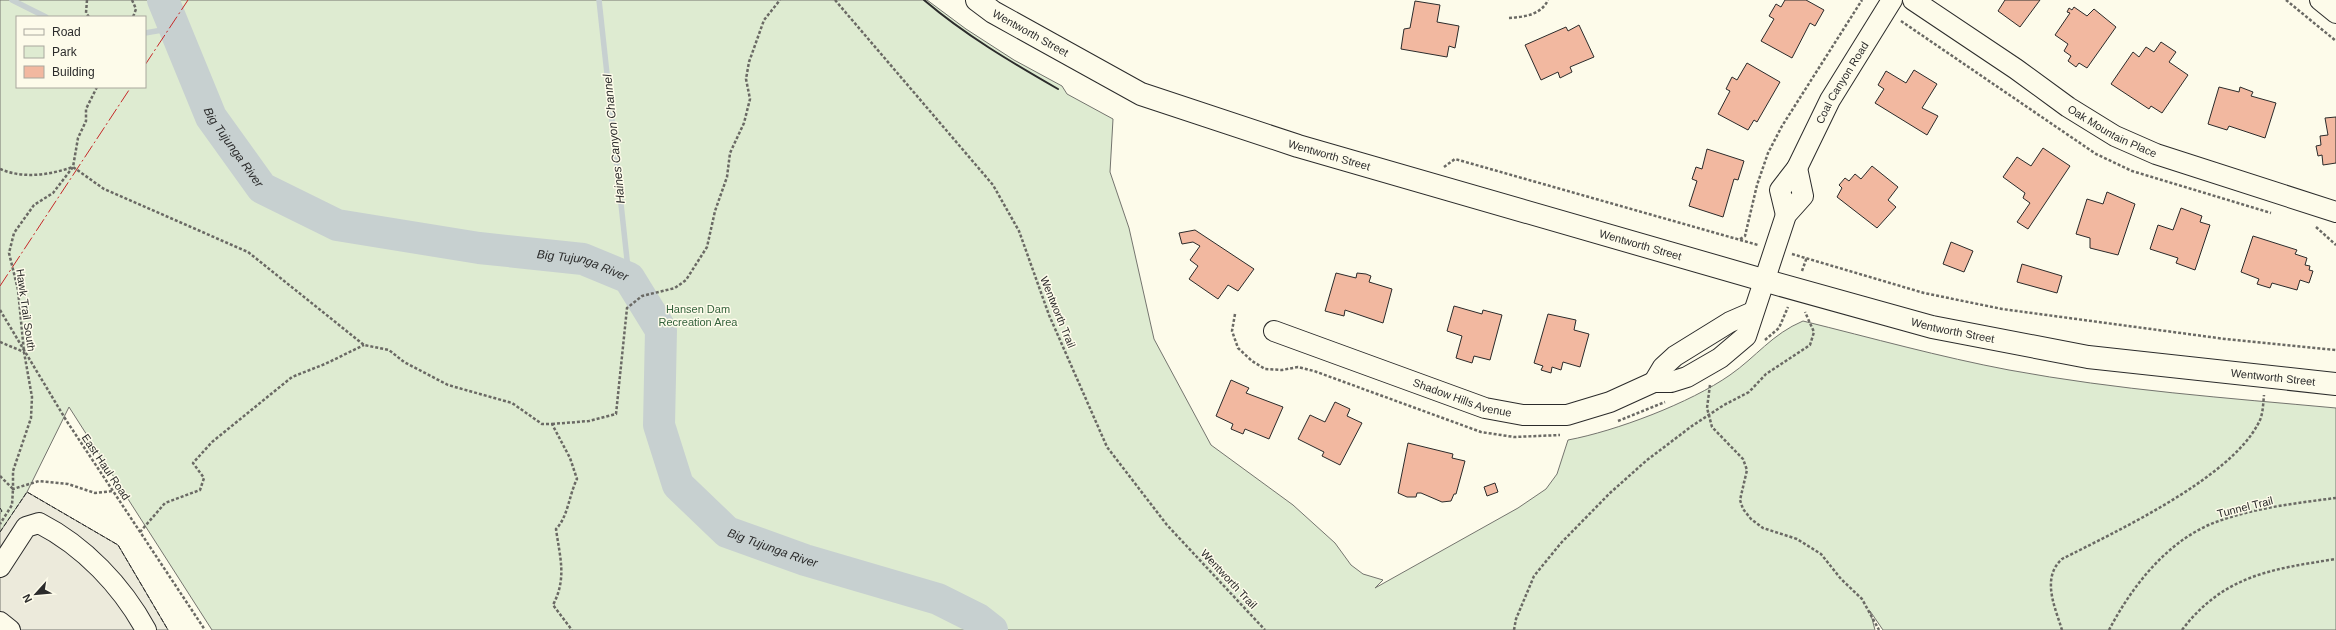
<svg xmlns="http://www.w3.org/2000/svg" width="2336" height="630" font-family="Helvetica,sans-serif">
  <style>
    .green { fill: #deebd1; stroke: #74746e; fill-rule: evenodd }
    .parking { fill: #eceadb; stroke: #74746e }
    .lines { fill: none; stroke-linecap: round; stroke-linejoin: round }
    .stream { stroke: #c7d0d0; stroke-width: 5.5 }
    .river { stroke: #c7d0d0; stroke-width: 32 }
    .building { fill: #f2b8a0; stroke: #2b2b2b }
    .minor-casing { stroke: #2b2b2b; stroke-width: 22 }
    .major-casing { stroke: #2b2b2b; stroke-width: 24 }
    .path { stroke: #6a6964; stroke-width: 2.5; stroke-dasharray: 3 2; stroke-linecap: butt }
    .minor { stroke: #fdfbea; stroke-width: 20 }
    .major { stroke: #fdfbea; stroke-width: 22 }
    .fence { stroke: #2b2b2b; stroke-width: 1; stroke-dasharray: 5 2; stroke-linecap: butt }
    .wall { stroke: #2b2b2b; stroke-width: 2 }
    .power { stroke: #c62828; stroke-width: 1; stroke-dasharray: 14 3 2 3; stroke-linecap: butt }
    .labels { text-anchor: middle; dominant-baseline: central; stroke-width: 3; stroke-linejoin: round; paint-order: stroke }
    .street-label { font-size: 11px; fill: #2b2b2b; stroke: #fdfbea }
    .park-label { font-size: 11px; fill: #34623c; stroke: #fdfbea }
    .water-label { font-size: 12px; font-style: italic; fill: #2b2b2b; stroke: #fdfbea }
  </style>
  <rect width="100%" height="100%" fill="#fdfbea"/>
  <path class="green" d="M0 0H927L966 29 1014 60 1062 86 1067 94 1113 119 1110 172 1129 228 1154 339 1211 445 1293 505 1335 543 1351 565 1363 574 1383 580 1375 588 1518 508 1546 489 1557 474 1568 440C1616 431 1690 403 1730 375 1756 357 1772 334 1803 321 1872 338 1940 357 2009 370 2117 390 2227 398 2336 408V630H1883L1870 611 1875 630H212L69 407 27 492 118 545 168 630H0ZM17 17H145V87H17Z"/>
  <polygon class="parking" points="27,492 118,545 168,630 0,630 0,532"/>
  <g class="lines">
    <g class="stream">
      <polyline points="12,0 46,17"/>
      <polyline points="599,0 629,278"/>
      <polyline points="145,33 174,28"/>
    </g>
    <path class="river" id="s1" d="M163 0 211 117 262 188 337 225 479 248 583 259 629 278 661 330 659 425 678 485 727 532 805 560 938 599 978 619 992 630"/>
  </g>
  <g class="building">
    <polygon points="1785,0 1806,0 1824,10 1815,26 1810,23 1792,58 1761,41 1774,19 1769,16 1776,4 1781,7"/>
    <polygon points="2005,0 2040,0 2020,27 1998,11"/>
    <polygon points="1415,1 1440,5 1437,22 1459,26 1455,48 1449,46 1447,57 1401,49 1404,29 1410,28"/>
    <polygon points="2074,7 2087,16 2094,9 2116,27 2087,68 2079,63 2076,67 2068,61 2071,56 2064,51 2068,44 2055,35 2070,13 2067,12 2069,8 2072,10"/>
    <polygon points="1579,25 1594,57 1570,67 1572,72 1560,78 1558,72 1541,80 1525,45 1566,27 1568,31"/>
    <polygon points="2161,42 2176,52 2169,62 2188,75 2162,113 2151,106 2149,109 2111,84 2133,52 2139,57 2146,47 2154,52"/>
    <polygon points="1747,63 1780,82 1757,122 1754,120 1748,130 1718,114 1730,91 1726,89 1732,77 1737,80"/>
    <polygon points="1914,70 1937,84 1922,108 1938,116 1927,135 1875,103 1884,89 1878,85 1886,71 1906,83"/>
    <polygon points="2219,87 2239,92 2240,87 2253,92 2251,96 2276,103 2265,138 2229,126 2227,130 2208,124"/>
    <polygon points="2336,117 2336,163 2323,165 2322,155 2318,156 2316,146 2321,145 2320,136 2328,135 2325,118"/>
    <polygon points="2043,148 2070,166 2028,229 2017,222 2030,203 2023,198 2025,193 2003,177 2017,157 2031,166"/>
    <polygon points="1707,149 1744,161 1738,180 1734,179 1723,217 1689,206 1697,181 1692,179 1696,167 1702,169"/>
    <polygon points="1872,166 1898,187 1888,200 1896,207 1877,228 1837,197 1842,188 1839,185 1845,178 1849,181 1855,174 1861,179"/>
    <polygon points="2107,192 2135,204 2118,255 2090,248 2090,238 2076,234 2087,199 2103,204"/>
    <polygon points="2181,208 2202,216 2200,222 2210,225 2195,270 2176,263 2178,258 2150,249 2158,225 2173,230"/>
    <polygon points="1195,230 1254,269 1238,291 1228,285 1218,299 1189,279 1198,266 1190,260 1200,246 1193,242 1182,244 1179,233"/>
    <polygon points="2253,236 2297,250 2295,254 2307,258 2305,265 2310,266 2309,270 2313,271 2309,283 2300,280 2297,290 2272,283 2270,288 2257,284 2259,279 2241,272"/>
    <polygon points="1951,242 1973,251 1964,272 1943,264"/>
    <polygon points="2022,264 2062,276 2057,293 2017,282"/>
    <polygon points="1336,273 1356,278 1357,273 1366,274 1371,276 1369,282 1392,289 1383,323 1345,310 1344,316 1325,311"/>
    <polygon points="1454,306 1482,314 1483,310 1502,315 1490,360 1474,356 1472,363 1456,358 1462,336 1447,331"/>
    <polygon points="1548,314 1576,320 1574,330 1589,334 1580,367 1563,362 1561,370 1552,367 1551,373 1541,370 1543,366 1534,363"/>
    <polygon points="1231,380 1249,388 1246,393 1283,407 1269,439 1245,429 1243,434 1231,429 1233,424 1216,416"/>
    <polygon points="1335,402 1350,409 1347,416 1362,423 1340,465 1322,456 1324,452 1298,439 1310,415 1325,422"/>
    <polygon points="1408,443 1453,454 1452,458 1465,461 1456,494 1454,494 1451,501 1442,502 1421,493 1417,493 1416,497 1407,497 1398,493"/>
    <polygon points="1495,483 1498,492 1487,496 1484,487"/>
  </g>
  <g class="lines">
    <g class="minor-casing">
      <g id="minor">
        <path id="s2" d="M1913 0 2016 69 2068 107 2115 136 2156 154 2336 212"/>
        <polyline points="2320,0 2336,13"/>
        <path id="s3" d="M1786 215 1780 190 1797 168 1830 100 1892 0"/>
        <path id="s4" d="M1274 331 1485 408 1523 415H1567L1610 402 1654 382H1671L1687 377 1720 358 1746 336 1786 215 1803 196 1797 168"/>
        <polyline points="1654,382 1663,367 1675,356 1730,322 1753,312"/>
        <path d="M0 567 26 527 39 523C84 546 122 586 146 630"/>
        <polyline points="0,622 10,630"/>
      </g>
    </g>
    <g class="major-casing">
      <g id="major">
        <path id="s5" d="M977 0 993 12 1141 94 1298 146 1763 280 1932 327 2088 357 2336 384"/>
      </g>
    </g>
    <g class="path">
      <polyline points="87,0 86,13 89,17"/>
      <polyline points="132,0 136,9 133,17"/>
      <polyline points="835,0 993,185 1019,231 1049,315 1107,447 1167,525 1265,630"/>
      <polyline points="2286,0 2336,41"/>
      <path d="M1509 18C1524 17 1541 15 1548 0"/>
      <polyline points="1901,21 2096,154 2132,171 2271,213"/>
      <polyline points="97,87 86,109 86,121 78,138 73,167 53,193 34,205 14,233 9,253 18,290 24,352 32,397 31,418 13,471 13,489 39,481 68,484 95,493 113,491"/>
      <polyline points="1444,167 1455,159 1758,245"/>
      <path d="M0 169C24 179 49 175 73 167L104 189 248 252 364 345 389 350 404 362 448 385 512 403 542 424H552L570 458 577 479C569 495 568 517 556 529 560 558 567 578 553 605L572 630"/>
      <polyline points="2316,227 2336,245"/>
      <polyline points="1740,239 1745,236 1757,185 1768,153 1782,126 1862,0"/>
      <polyline points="1792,254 1924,293 2002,309 2225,339 2336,350"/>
      <polyline points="1802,271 1807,257"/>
      <polyline points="0,310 66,420 205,630"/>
      <polyline points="1235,314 1232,331 1238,348 1252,361 1265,369 1282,370 1298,367 1314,371 1481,432 1514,437 1560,435"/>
      <polyline points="1765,340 1779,328 1788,307"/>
      <polyline points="0,342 24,352"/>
      <polyline points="1710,385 1707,408 1712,427 1743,459 1747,470 1740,500 1743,509 1751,519 1763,528 1797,539 1821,554 1841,579 1862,599 1879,630"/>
      <polyline points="1618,421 1665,402"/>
      <polyline points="552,424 589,421 616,414 627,308 642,296 675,288 686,280 707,247 715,211 727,177 730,153 744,123 750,99 746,79 749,62 764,20 780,0"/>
      <polyline points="0,476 13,489 12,505 0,524"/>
      <polyline points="140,532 165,503 200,490 204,478 193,463 212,442 292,377 325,364 364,345"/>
      <polyline points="1514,630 1516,619 1534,576 1561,543 1610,493 1647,460 1692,426 1724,405 1749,392 1766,374 1810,345 1814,332 1805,312"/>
      <path d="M2062 630C2055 607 2041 578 2062 559 2117 531 2229 479 2258 424 2263 416 2263 405 2264 395"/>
      <path d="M2109 630C2132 586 2168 540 2216 522 2254 508 2296 503 2336 498"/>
      <path d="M2182 630C2224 575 2272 569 2336 559"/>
    </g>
    <use href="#minor" class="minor"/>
    <use href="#major" class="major"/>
    <g class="fence">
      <polyline points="0,508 2,511 0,514"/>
      <polyline points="0,532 27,492 118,545 168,630"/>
    </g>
    <path class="wall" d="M924 0C965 35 1011 62 1058 89"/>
    <g class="power">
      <polyline points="145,65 188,0"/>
      <polyline points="0,286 131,87"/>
    </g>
  </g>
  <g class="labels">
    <g class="street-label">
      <text stroke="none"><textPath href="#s5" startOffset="63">Wentworth Street</textPath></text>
      <text stroke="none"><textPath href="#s3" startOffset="150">Coal Canyon Road</textPath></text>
      <text stroke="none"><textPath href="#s2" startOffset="239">Oak Mountain Place</textPath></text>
      <text stroke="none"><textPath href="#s5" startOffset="387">Wentworth Street</textPath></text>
      <text stroke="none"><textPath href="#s5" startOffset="711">Wentworth Street</textPath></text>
      <text transform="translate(26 310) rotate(82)">Hawk Trail South</text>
      <text transform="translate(1058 312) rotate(68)">Wentworth Trail</text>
      <text stroke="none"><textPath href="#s5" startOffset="1035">Wentworth Street</textPath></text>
      <text stroke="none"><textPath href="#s5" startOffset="1359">Wentworth Street</textPath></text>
      <text stroke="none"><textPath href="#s4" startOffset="200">Shadow Hills Avenue</textPath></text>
      <text transform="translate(106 467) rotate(56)">East Haul Road</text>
      <text transform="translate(2245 507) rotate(-14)">Tunnel Trail</text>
      <text transform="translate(1229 579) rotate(47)">Wentworth Trail</text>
    </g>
    <g class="park-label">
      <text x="698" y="309">Hansen Dam<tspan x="698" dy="13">Recreation Area</tspan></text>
    </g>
    <g class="water-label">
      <text transform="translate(614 139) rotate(-96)">Haines Canyon Channel</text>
      <text stroke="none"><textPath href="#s1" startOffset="164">Big Tujunga River</textPath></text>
      <text stroke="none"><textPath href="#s1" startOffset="547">Big Tujunga River</textPath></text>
      <text stroke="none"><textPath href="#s1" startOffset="931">Big Tujunga River</textPath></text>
    </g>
  </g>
  <rect x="16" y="16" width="130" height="72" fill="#fdfbea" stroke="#a9a89e"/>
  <rect x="24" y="29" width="20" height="6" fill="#fdfbea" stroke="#a9a89e"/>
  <text x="52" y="36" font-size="12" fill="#2b2b2b">Road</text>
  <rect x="24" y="46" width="20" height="12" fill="#deebd1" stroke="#a9a89e"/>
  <text x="52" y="56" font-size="12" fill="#2b2b2b">Park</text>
  <rect x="24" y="66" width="20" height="12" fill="#f2b8a0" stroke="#a9a89e"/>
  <text x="52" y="76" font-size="12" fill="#2b2b2b">Building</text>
  <g transform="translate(36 594) rotate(243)" stroke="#fdfbea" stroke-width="3" paint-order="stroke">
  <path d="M0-3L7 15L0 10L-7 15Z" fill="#2b2b2b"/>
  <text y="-6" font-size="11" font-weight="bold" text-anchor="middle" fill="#2b2b2b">N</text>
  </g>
</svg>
